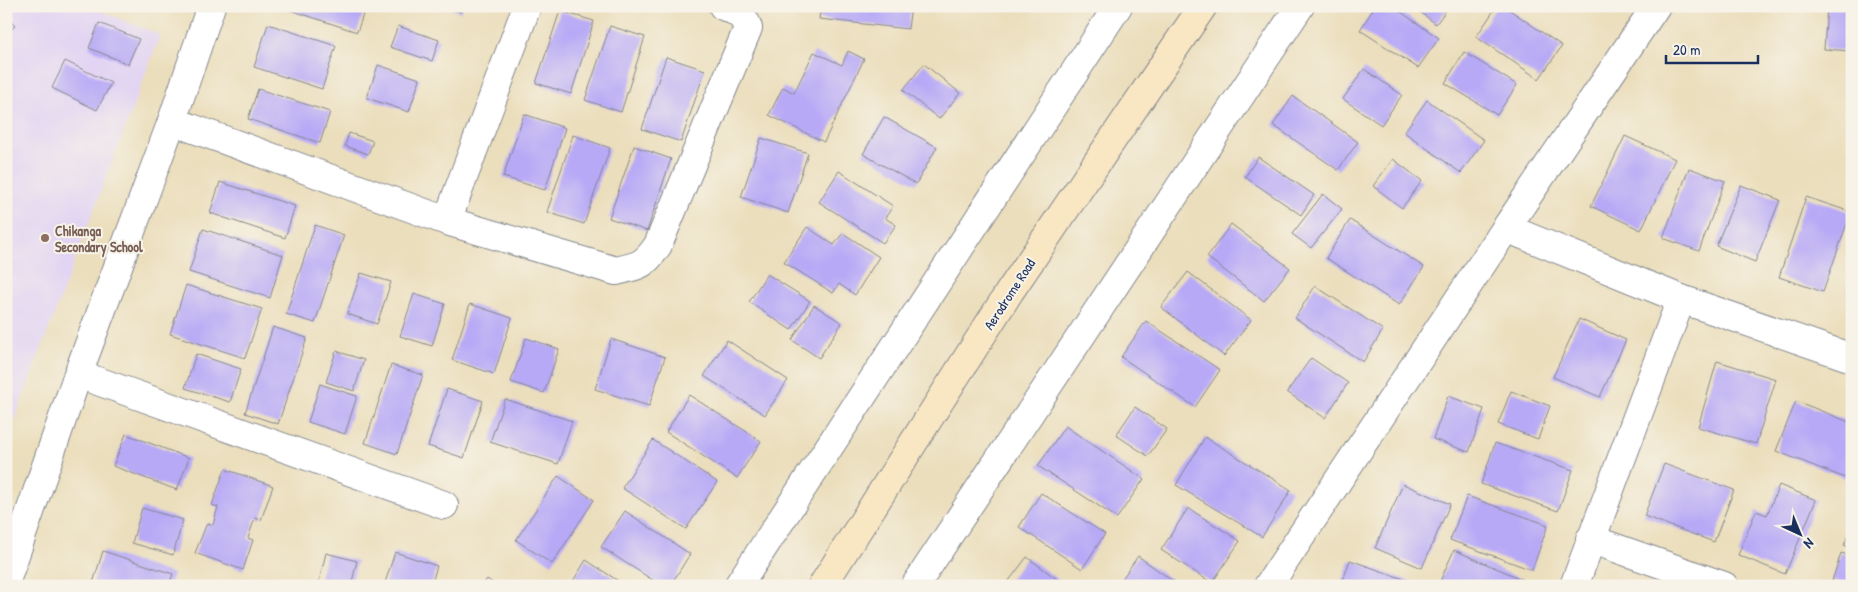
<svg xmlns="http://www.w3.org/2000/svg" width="1858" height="592" font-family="'Patrick Hand',sans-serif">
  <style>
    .built { fill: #e2d4f3 }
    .building { fill: #b7a9f6 }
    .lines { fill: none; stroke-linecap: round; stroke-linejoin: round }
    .street-casing { stroke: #83868d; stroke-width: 30 }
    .secondary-casing { stroke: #83868d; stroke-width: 30 }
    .street { stroke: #fff; stroke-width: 28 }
    .secondary { stroke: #f9e7c3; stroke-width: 28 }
    .education-dot { fill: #8d6e63; stroke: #f7f3e8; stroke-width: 2 }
    .labels { text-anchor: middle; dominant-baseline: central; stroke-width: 4; stroke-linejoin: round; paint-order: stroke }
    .education-label { font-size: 14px; font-weight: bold; fill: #785e54; stroke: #f7f3e8; text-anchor: start }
    .street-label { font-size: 14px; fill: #1b2f5e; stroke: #f7f3e8 }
  </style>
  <rect width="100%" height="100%" fill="#f7f3e8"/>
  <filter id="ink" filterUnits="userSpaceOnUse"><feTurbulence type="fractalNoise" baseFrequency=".02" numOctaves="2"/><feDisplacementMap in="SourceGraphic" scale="10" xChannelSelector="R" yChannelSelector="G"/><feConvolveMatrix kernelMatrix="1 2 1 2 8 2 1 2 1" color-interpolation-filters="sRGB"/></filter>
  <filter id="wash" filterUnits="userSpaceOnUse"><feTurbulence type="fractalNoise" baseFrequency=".0096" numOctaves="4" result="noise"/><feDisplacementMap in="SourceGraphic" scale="20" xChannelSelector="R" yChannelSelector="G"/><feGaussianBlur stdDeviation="1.12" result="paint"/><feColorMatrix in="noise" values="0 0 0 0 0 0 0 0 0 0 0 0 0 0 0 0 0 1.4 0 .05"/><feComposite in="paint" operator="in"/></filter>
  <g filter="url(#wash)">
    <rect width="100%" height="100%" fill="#ebdebc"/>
    <polygon class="built" points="6,6 88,6 160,35 6,442"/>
    <g id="blocks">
      <g class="building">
        <polygon points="285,6 366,6 357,32 284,8"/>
        <polygon points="444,6 462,6 461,12"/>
        <polygon points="821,6 911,6 908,29 819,19"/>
        <polygon points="1375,6 1392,6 1439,38 1418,68 1360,30"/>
        <polygon points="1412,6 1449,6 1436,24"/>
        <polygon points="1497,6 1504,6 1562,46 1539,79 1476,37"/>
        <polygon points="1827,6 1852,6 1852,51 1824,49"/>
        <polygon points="560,11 594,21 571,94 536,83"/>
        <polygon points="6,16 15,26 6,34"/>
        <polygon points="99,23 139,39 128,64 89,48"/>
        <polygon points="268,24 336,46 322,89 254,67"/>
        <polygon points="398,26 439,40 432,61 390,47"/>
        <polygon points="610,26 645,37 621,112 585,100"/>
        <polygon points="848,51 864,59 824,142 769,115 783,87 794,93 814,52 842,65"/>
        <polygon points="1464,52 1517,85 1497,115 1445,83"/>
        <polygon points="666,57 705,70 681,142 642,129"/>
        <polygon points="65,61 111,83 97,110 52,88"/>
        <polygon points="924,64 960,93 939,119 903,90"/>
        <polygon points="378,65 420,79 409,112 367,98"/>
        <polygon points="1364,69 1402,95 1381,125 1343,99"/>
        <polygon points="258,89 330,112 320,143 248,119"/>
        <polygon points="1293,96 1358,142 1338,170 1273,125"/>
        <polygon points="1427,100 1484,140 1461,173 1404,132"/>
        <polygon points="524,114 565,128 545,190 503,177"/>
        <polygon points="884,117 937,147 916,184 863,154"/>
        <polygon points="349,133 373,141 368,154 345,146"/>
        <polygon points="573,135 610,148 584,224 547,212"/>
        <polygon points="1625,136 1675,159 1641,230 1591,206"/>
        <polygon points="761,138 808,153 788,213 741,197"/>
        <polygon points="634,146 671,159 647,231 609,218"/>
        <polygon points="1258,157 1314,195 1301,215 1245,177"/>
        <polygon points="1393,159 1422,181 1402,208 1373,186"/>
        <polygon points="1689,168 1725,181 1699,251 1663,238"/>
        <polygon points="839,171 893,206 885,218 896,225 883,243 819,202"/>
        <polygon points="220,182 295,206 285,238 210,213"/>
        <polygon points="1741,185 1780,200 1755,262 1716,246"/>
        <polygon points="1323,194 1342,209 1311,248 1292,234"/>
        <polygon points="1806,197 1851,212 1823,292 1779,277"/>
        <polygon points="1350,220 1424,267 1399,305 1326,258"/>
        <polygon points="1231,224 1290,268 1264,301 1207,257"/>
        <polygon points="315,225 344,235 315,323 286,314"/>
        <polygon points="807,227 834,245 843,233 879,257 855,295 839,284 833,293 784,262"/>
        <polygon points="203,229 283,255 270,298 189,272"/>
        <polygon points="1188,272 1251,320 1224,356 1161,307"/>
        <polygon points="361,273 391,282 377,324 347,314"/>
        <polygon points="767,274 810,301 791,330 749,302"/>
        <polygon points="1851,281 1852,281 1852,297 1847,295"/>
        <polygon points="186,285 262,309 245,358 170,334"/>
        <polygon points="1315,286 1383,330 1363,362 1295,318"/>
        <polygon points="414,294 445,304 432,346 400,336"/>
        <polygon points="470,304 512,318 494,374 452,360"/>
        <polygon points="814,305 842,323 819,358 792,340"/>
        <polygon points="1579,319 1626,340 1600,397 1553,377"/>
        <polygon points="1146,321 1220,370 1195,407 1121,357"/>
        <polygon points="273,327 307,338 278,424 245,413"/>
        <polygon points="526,338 559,349 544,393 511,382"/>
        <polygon points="611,339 665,357 649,406 595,389"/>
        <polygon points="727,340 788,380 765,415 704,376"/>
        <polygon points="336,351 364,360 354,391 326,382"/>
        <polygon points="196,354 241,369 230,402 185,388"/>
        <polygon points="1311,358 1348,383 1325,418 1287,392"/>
        <polygon points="1717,361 1776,379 1756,444 1698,427"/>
        <polygon points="391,365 423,375 397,454 365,443"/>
        <polygon points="320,384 357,396 345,434 308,422"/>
        <polygon points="447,389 483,401 464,458 428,446"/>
        <polygon points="1511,391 1550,406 1538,439 1498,424"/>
        <polygon points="689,395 761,441 737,478 666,432"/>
        <polygon points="1448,396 1484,409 1469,452 1433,439"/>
        <polygon points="505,399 572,421 558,464 490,442"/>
        <polygon points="1796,401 1852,423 1852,461 1845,478 1776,451"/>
        <polygon points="1135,407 1167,429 1148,456 1116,435"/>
        <polygon points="1065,426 1144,479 1117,518 1038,466"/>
        <polygon points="126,434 189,458 177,490 113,466"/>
        <polygon points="1205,437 1291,490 1262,537 1176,485"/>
        <polygon points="653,440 717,482 686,529 622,488"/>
        <polygon points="1495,443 1573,470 1558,511 1481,484"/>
        <polygon points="1664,464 1734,490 1714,542 1644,516"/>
        <polygon points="225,469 273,486 261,520 255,518 248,538 253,540 243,570 195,553 207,523 213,525 218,507 212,505"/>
        <polygon points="558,476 594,500 552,564 516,540"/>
        <polygon points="1403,484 1450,504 1422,568 1375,548"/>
        <polygon points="1779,485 1816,500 1785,574 1738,555 1756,511 1767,515"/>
        <polygon points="1041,493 1105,534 1082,569 1019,527"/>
        <polygon points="1467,496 1548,525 1532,570 1450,540"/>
        <polygon points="142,508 183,520 173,555 132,543"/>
        <polygon points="1188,508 1240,541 1212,583 1161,550"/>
        <polygon points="625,511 690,554 670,586 662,586 601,547"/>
        <polygon points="1852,528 1852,548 1844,545"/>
        <polygon points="1454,550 1531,583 1530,586 1438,586"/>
        <polygon points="103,551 173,574 169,586 100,586 93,583"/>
        <polygon points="395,552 437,566 431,586 384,586"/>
        <polygon points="326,553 357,561 351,586 318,586"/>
        <polygon points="1841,553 1852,556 1852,586 1832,581"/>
        <polygon points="1138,556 1180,586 1117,586"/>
        <polygon points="1027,557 1061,582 1058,586 1005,586"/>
        <polygon points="586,560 626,586 570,586"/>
        <polygon points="1350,560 1415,583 1414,586 1341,586"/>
        <polygon points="487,579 497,586 482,586"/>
      </g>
    </g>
  </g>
  <g filter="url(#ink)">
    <use href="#blocks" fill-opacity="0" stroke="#83868d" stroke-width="1"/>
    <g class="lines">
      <g class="street-casing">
        <g id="street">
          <polyline points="172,121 211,6"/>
          <polyline points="447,221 527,6"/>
          <polyline points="1506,228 1656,6"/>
          <polyline points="78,374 444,505"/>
          <polyline points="1590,539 1724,586"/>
          <path d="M6 581 78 374 172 121 447 221 616 271C639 266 645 265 658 245L748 28C744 15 736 11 723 6"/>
          <polyline points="738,586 1118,6"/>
          <polyline points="915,586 1300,6"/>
          <polyline points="1268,586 1506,228 1681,299 1852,358"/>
          <polyline points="1574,586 1681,299"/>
        </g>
      </g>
      <g class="secondary-casing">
        <polyline id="secondary" points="822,586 1010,291 1203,6"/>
      </g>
      <use href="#street" class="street"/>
      <use href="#secondary" class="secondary"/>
    </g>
  </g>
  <circle class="education-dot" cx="45" cy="238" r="5"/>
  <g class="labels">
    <g class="education-label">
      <text x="55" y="230">Chikanga<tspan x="55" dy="16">Secondary School</tspan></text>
    </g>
    <g class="street-label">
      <text transform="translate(1009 294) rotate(-57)">Aerodrome Road</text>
    </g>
  </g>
  <rect width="1858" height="592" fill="none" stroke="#f7f3e8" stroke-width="25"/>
  <g transform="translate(1800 534) rotate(136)" stroke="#f7f3e8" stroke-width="4" paint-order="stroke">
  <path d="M0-4L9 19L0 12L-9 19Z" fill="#1b2f5e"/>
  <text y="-8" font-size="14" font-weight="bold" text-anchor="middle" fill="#1b2f5e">N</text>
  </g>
  <path d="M1666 55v8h92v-8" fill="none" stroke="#1b2f5e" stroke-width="2.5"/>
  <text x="1673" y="55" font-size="15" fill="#1b2f5e" stroke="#f7f3e8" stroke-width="4" paint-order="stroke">20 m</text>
</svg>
